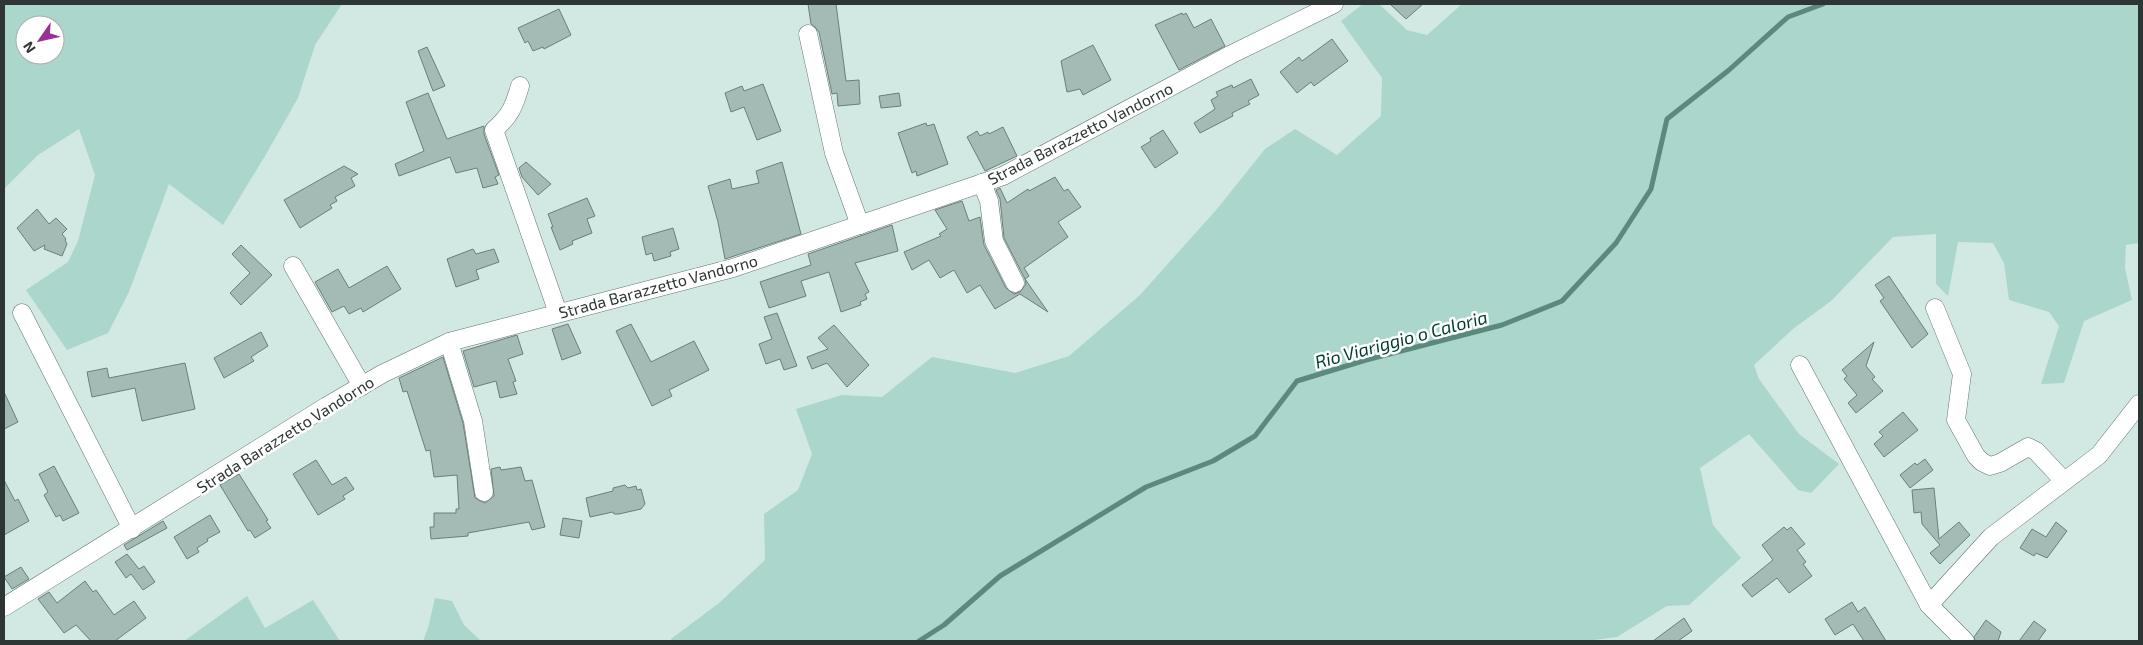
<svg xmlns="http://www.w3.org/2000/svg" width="2143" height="645" font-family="'Exo 2',sans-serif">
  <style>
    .green { fill: #aad6cb; fill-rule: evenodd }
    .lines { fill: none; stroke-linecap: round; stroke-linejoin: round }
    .stream { stroke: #5b897e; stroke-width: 5 }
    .building { fill: #a4bab4; stroke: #6a7f79 }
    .minor-casing { stroke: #617570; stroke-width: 19 }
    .minor { stroke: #fff; stroke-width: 18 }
    .labels { text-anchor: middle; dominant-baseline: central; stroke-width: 5; stroke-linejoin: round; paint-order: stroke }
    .street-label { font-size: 16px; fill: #2d3634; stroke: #fff }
    .water-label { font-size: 18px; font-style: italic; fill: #003b31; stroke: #fff }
  </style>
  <rect width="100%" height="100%" fill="#d2e9e3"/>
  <g class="green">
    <path d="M4 4H342L315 45 298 98 265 156 223 225 169 184 129 292 108 333 67 350 26 290 68 262 78 241 95 175 79 129 38 155 4 189ZM25 25H55V55H25Z"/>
    <polygon points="1363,4 1379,4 1407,30 1427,35 1462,4 2139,4 2139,243 2126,245 2125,268 2132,300 2084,321 2064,383 2041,384 2059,326 2049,312 2009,300 2004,263 1993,243 1958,242 1948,296 1936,284 1936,234 1893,237 1831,301 1793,329 1754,365 1759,379 1799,434 1839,464 1811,493 1798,490 1749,434 1700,468 1713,525 1741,558 1689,605 1667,606 1617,637 1586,641 672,641 671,639 719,603 765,560 764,514 798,490 812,454 796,409 842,395 882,397 932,357 1015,373 1069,356 1140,295 1217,209 1265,149 1295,129 1337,155 1381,116 1382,78 1341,21"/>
    <polygon points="247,596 265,628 313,600 340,641 184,641"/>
    <polygon points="435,598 452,601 464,625 481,641 423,641 428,628"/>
  </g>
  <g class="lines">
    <polyline class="stream" points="919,641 944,625 1000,576 1146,487 1213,461 1255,436 1297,381 1366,360 1502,325 1562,301 1616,243 1651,189 1667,119 1729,70 1788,17 1823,4"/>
  </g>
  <g class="building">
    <polygon points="808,4 836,4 846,81 859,80 860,104 838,106 837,93 832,94 819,32 815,27 811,24"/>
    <polygon points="1390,4 1423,4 1406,19"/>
    <polygon points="559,9 571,35 544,49 543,47 533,51 528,41 525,43 518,28"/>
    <polygon points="1182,13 1183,15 1186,13 1194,28 1211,19 1225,46 1179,70 1155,25"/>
    <polygon points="1332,39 1348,61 1314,86 1311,82 1297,93 1280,72 1299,57 1302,61"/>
    <polygon points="1093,45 1111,80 1083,95 1080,89 1067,92 1061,61"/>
    <polygon points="427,47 445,86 433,91 418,51"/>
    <polygon points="1251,79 1259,95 1248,101 1250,104 1232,113 1233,116 1200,133 1194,123 1215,109 1211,100 1218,96 1216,92 1232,85 1233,88"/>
    <polygon points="763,84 781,131 757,140 744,107 731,112 725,93 742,86 744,91"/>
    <polygon points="428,93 447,139 484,126 484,134 499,175 495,177 498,184 483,188 477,168 456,173 450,157 399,176 395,164 424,151 406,102"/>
    <polygon points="899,93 901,106 881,108 879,96"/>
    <polygon points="926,123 927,126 934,124 948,164 917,176 916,171 912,173 898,133"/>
    <polygon points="1003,127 1017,156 985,171 967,137 977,131 980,136 988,132 989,134"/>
    <polygon points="1163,130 1178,153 1155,168 1141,147 1151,141 1150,138"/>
    <polygon points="526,162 551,184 538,195 522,177 519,168"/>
    <polygon points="782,162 801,234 725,259 718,222 708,186 730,179 732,189 759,183 756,171"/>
    <polygon points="344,166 358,174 351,178 355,186 335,197 337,201 330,205 332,208 300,228 284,200"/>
    <polygon points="1055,177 1064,191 1068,189 1081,207 1058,222 1068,237 1024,268 1029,276 1025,279 1048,312 1020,294 995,309 980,285 967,293 954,270 940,278 929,260 912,270 904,252 941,236 939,234 947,229 935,210 962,201 969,221 980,217 984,245 1006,288 1014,294 1020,292 1026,284 1025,279 1004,238 1000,199 996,190 1000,188 1007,203 1028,189 1029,191"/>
    <polygon points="587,198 595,216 587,219 592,233 572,241 573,244 560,250 551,227 553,227 548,214"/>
    <polygon points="37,209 49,224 56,218 67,229 62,234 66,239 65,240 67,244 62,256 44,249 45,245 34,251 17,228"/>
    <polygon points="892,225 898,251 855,263 869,292 865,294 867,299 860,302 861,305 841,312 829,272 801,281 806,296 769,308 760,282 811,265 808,254"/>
    <polygon points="673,228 679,249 670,252 671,256 654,261 652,253 646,255 642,237"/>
    <polygon points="241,245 272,275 241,305 230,293 250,273 232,254"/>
    <polygon points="473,249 476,254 494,249 499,262 476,270 479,279 456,287 447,259"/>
    <polygon points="387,266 401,289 363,312 361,308 349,314 344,306 332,312 315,282 338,269 349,288"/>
    <polygon points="1889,276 1928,334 1912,348 1880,301 1884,298 1875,285"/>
    <polygon points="777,313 797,366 784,370 780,359 766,364 759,344 772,339 764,317"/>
    <polygon points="568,324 581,353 562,360 552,329"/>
    <polygon points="631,324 651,362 694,341 709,370 669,390 672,396 652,406 616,331"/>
    <polygon points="834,325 869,365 847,387 827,363 812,369 807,357 828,349 818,338"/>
    <polygon points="261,332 268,346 251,357 254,361 224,378 214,358"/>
    <polygon points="517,335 523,354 508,359 516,381 513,382 517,394 500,398 496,381 474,387 463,351"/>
    <polygon points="1874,342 1866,366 1875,377 1872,379 1883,391 1856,413 1848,403 1857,395 1844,379 1847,376 1842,370"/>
    <polygon points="443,357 463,423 475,498 485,503 494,496 491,469 500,467 501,470 521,467 525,481 532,480 545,527 532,530 529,522 468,533 468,536 431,539 430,527 434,527 434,513 456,513 456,509 459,509 457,475 434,477 430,450 426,451 407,391 403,392 399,378"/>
    <polygon points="185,363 195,409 142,421 135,388 92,397 87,372 107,368 109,378"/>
    <polygon points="4,392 18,422 4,429"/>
    <polygon points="1903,412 1918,430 1884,457 1874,444 1883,436 1879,432"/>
    <polygon points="1925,459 1933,470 1910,488 1900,475 1915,463 1917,465"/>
    <polygon points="316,460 332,485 346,477 354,489 343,496 345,499 318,515 293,474"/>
    <polygon points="54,466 79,513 63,521 60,515 56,517 44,495 48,492 39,474"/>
    <polygon points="239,474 268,520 266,521 271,528 255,538 250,530 248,531 220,485"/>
    <polygon points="4,480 15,501 18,499 29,521 4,535"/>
    <polygon points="625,485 628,488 636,486 637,490 641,489 645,504 641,509 619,514 614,514 613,512 590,517 586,498 613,491 613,488"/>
    <polygon points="1934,488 1939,539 1959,522 1970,535 1940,564 1930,553 1940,545 1922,524 1921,512 1914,513 1912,490"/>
    <polygon points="210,515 220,532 207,539 208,541 197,548 199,552 187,559 174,537"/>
    <polygon points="563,518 582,521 579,538 560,535"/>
    <polygon points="163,521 167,528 127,550 124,545"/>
    <polygon points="2056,522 2067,531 2047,558 2036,553 2034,556 2020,548 2032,529 2046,537"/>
    <polygon points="1784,527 1787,530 1791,527 1805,544 1797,550 1806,562 1803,564 1812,576 1789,593 1777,578 1752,597 1742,585 1773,560 1762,545"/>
    <polygon points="127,554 139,569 144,566 155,582 143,590 131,574 126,578 115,562"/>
    <polygon points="21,567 29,579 12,589 4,577"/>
    <polygon points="85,581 93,592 96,590 114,615 134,601 146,618 115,641 91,641 76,625 64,633 38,599 49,592 57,603"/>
    <polygon points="1852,602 1858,612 1865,607 1886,641 1864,641 1853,624 1835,635 1825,619"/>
    <polygon points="1684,618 1692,631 1678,641 1653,641"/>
    <polygon points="1986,620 2001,632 1998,641 1975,641 1974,637"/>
    <polygon points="2034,621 2046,630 2038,641 2019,641"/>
  </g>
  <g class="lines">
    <g class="minor-casing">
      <g id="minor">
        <polyline points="808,34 834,153 860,225"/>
        <path d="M520 86C514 107 510 116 494 130L558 313"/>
        <polyline points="982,183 989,201 994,241 1015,283"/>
        <polyline points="293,266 362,386"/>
        <polyline points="1935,308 1962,374 1956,420 1976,456 1982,462 1990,466 2000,463 2028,447 2036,451 2064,481"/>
        <polyline points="22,313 132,529"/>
        <polyline points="449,342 473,421 484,492"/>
        <polyline points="1800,365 1929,605 1965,641"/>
        <polyline points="1929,605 1991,537 2099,455 2139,404"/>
        <polyline points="4,607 327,406 382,374 449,342 733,268 1003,176 1232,54 1334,4"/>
      </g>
    </g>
    <use href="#minor" class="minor"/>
  </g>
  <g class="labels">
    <g class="street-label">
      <text transform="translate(1080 133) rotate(-27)">Strada Barazzetto Vandorno</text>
      <text transform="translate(658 286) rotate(-15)">Strada Barazzetto Vandorno</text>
      <text transform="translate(285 434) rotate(-32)">Strada Barazzetto Vandorno</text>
    </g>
    <g class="water-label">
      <text transform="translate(1401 339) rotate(-15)">Rio Viariggio o Caloria</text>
    </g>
  </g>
  <rect width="2143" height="645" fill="none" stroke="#2d3634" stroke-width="10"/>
  <g transform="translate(40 40) rotate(236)"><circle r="24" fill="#ffffff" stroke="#abafae"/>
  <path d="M0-4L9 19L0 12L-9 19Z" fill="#983297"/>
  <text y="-8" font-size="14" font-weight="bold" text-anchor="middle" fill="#2d3634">N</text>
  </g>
</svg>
